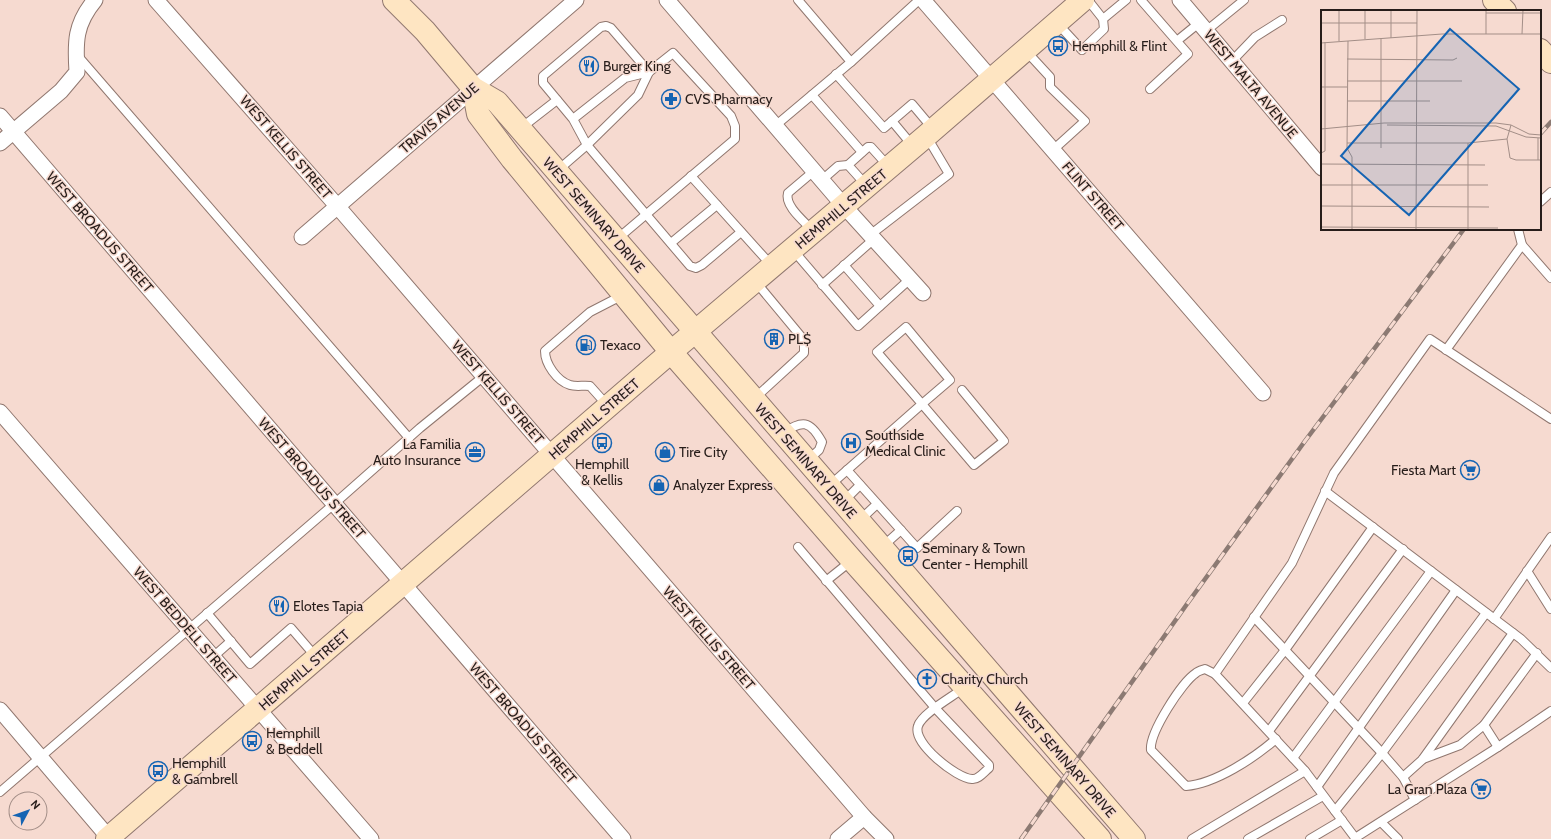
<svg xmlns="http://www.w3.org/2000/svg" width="1551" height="839" font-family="Cabin,sans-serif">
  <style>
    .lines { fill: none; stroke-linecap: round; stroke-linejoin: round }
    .lane-casing { stroke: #90776f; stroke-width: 10 }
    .street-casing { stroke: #90776f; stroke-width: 17 }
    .secondary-casing { stroke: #90776f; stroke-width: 24 }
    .lane { stroke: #fff; stroke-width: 8 }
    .street { stroke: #fff; stroke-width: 15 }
    .secondary { stroke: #fee5c2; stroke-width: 22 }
    .rail-casing { stroke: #8c7a73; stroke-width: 4.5 }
    .rail { stroke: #f6dad0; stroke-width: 3; stroke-dasharray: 9; stroke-linecap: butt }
    .labels { text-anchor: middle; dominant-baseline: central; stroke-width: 3; stroke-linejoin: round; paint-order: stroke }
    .poi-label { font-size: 14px; fill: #271d1a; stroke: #f6dad0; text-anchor: start }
    .street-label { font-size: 14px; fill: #271d1a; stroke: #f6dad0 }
    .inset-road { fill: none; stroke: #a38e87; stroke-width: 1 }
    .view { fill: #1564b3; fill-opacity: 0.15; stroke: #1564b3; stroke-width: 2 }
    .inset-edge { fill: none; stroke: #271d1a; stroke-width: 2 }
  </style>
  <rect width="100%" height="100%" fill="#f6dad0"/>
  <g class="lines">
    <g class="lane-casing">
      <g id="lane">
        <polyline points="798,0 851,62"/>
        <polyline points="1088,0 1103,19 1126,0"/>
        <polyline points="1141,0 1188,54 1150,89"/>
        <polyline points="1057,23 1082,50 1104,29 1103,19"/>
        <polyline points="1206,31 1244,0"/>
        <polyline points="1178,40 1199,23"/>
        <polyline points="1026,51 1050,77 1050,87 1085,121 1053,150"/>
        <polyline points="78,56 409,438"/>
        <polyline points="1232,61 1255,37 1282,20"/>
        <polyline points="836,74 884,128 912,104 933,129"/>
        <polyline points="812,95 862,152"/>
        <polyline points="573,119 625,78 649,72 611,28 606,26 601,27 543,76 543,83 573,119 587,145 690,266 696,268 702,265 741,232"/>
        <polyline points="892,121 912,145"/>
        <polyline points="775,126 851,62 919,0"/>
        <polyline points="521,128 557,100"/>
        <polyline points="557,171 587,145 638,95 649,72 673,53 731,116 735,126 735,139 616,240"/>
        <polyline points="691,176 772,266"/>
        <polyline points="822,180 838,166 848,165"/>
        <polyline points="866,185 848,165 868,147 871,147 889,167"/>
        <polyline points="1540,202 1551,192"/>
        <path d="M813 231C805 222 784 206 788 193L814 171"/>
        <polyline points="870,235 949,174 927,137"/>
        <polyline points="671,243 717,205"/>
        <polyline points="1522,245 1551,278"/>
        <polyline points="793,250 858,326 910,279"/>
        <polyline points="844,265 880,306"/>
        <polyline points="822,285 874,239"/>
        <polyline points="1446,350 1522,245 1518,229"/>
        <polyline points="755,398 804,353 804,340 755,281"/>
        <path d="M607 405 590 386C584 385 576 387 570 385 557 381 545 364 545 351L590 312 623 295"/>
        <path d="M783 433C802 420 810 420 822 442L819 450 808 460"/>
        <polyline points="847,470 917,548 957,511"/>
        <polyline points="829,486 922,404 877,352 906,327 950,380 922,404 974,465 1004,441 962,390"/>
        <polyline points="1325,491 1521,639 1551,668"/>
        <polyline points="843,502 860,485"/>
        <polyline points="860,520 877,504"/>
        <path d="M798 547 936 709 989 765V768C984 772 978 780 972 779 956 778 912 743 918 726 922 713 954 696 965 687"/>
        <polyline points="882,547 901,530"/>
        <polyline points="1527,571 1551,609"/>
        <polyline points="826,581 851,561"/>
        <polyline points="207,613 250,664 291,628 316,657"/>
        <polyline points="1254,617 1382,753 1403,777 1415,800"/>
        <polyline points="1494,619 1551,537"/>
        <polyline points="213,657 231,641"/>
        <path d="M1215 674 1205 669C1202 670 1198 671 1196 673 1182 682 1149 733 1151 750L1186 786C1215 784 1254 758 1276 739"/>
        <polyline points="1243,703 1285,650 1373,527"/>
        <polyline points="1484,725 1537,653"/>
        <polyline points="1269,731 1403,549"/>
        <polyline points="1293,758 1431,571"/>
        <polyline points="1423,759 1460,745 1484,725 1498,747"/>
        <polyline points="1403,777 1422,760 1513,633"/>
        <polyline points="1317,787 1456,590"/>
        <polyline points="0,792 334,504 420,428 484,376"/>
        <polyline points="1335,811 1382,753 1486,613"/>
        <polyline points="1381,822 1398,839"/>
        <polyline points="1355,838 1498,747 1551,711"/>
        <polyline points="1192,839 1305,771"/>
        <polyline points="1248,839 1323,796"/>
        <polyline points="1310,839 1342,820"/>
        <polyline points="1356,839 1305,771 1215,674 1292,563 1334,473 1430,339 1551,419"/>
      </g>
    </g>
    <g class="street-casing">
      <g id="street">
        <polyline points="156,0 338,207 864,817 886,839"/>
        <polyline points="667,0 844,206 923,293"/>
        <polyline points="923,0 1263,393"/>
        <polyline points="1180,0 1322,168"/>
        <polyline points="0,116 623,839"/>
        <path d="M0 143 61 91 77 72C75 42 75 24 95 0"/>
        <polyline points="302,237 576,0"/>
        <polyline points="0,412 371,839"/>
        <polyline points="0,710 110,839"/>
        <polyline points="838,839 864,817"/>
      </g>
    </g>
    <g class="secondary-casing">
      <g id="secondary">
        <polyline points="394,0 425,31 473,88 497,102 1134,839"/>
        <polyline points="1494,0 1505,11"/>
        <polyline points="1540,50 1551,62"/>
        <polyline points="473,88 478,114 512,159 671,352 852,560 1100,839"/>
        <polyline points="107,839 671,352 926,136 1083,0"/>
      </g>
    </g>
    <use href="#lane" class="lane"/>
    <use href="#street" class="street"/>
    <use href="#secondary" class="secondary"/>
    <g class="rail-casing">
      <g id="rail">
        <polyline points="1540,134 1551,122"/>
        <polyline points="1021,839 1187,604 1305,441 1464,229"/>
      </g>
    </g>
    <use href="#rail" class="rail"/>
  </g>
  <defs>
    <g id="bus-ring" transform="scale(1)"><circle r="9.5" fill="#f6dad0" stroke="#1564b3" stroke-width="1.5"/><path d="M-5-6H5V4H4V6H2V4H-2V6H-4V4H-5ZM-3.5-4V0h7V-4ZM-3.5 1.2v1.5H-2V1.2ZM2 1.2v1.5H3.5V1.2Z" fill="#1564b3"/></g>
    <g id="restaurant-ring" transform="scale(1)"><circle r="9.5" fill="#f6dad0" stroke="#1564b3" stroke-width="1.5"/><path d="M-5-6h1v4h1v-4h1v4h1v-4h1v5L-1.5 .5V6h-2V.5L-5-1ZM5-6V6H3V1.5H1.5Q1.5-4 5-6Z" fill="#1564b3"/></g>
    <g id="pharmacy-ring" transform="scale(1)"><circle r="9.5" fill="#f6dad0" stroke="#1564b3" stroke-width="1.5"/><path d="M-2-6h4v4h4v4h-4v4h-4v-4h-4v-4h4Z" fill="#1564b3"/></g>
    <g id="building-ring" transform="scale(1)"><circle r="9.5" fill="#f6dad0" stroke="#1564b3" stroke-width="1.5"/><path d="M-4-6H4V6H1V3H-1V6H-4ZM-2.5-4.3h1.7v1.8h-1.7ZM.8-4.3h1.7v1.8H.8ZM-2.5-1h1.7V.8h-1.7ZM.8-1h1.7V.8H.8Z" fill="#1564b3"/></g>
    <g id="fuel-ring" transform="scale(1)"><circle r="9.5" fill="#f6dad0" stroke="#1564b3" stroke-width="1.5"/><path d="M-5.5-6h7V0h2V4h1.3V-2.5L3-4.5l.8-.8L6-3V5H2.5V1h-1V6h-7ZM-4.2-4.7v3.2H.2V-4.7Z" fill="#1564b3"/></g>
    <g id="hospital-ring" transform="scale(1)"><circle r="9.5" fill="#f6dad0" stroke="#1564b3" stroke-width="1.5"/><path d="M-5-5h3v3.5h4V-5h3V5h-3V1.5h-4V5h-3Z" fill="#1564b3"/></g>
    <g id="office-ring" transform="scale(1)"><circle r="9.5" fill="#f6dad0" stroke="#1564b3" stroke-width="1.5"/><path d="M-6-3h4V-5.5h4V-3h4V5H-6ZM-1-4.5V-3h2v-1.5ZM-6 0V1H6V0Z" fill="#1564b3"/></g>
    <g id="shop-ring" transform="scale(1)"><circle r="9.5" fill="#f6dad0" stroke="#1564b3" stroke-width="1.5"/><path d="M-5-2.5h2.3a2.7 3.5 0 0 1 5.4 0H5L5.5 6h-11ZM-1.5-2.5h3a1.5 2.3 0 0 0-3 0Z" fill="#1564b3"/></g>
    <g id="supermarket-ring" transform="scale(1)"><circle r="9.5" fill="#f6dad0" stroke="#1564b3" stroke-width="1.5"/><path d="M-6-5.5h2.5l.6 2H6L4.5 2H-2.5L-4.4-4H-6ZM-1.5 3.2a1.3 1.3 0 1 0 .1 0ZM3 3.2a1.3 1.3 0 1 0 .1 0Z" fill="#1564b3"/></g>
    <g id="church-ring" transform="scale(1)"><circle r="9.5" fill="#f6dad0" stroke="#1564b3" stroke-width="1.5"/><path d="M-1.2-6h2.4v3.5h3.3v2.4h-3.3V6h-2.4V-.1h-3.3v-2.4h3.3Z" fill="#1564b3"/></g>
  </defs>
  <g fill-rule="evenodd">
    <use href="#bus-ring" x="1058" y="46"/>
    <use href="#restaurant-ring" x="589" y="66"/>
    <use href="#pharmacy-ring" x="671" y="99"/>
    <use href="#building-ring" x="774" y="339"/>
    <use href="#fuel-ring" x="586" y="345"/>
    <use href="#bus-ring" x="602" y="443"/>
    <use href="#hospital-ring" x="851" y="443"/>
    <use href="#office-ring" x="475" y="452"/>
    <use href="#shop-ring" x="665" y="452"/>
    <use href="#supermarket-ring" x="1470" y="470"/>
    <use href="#shop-ring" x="659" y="485"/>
    <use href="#bus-ring" x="908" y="556"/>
    <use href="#restaurant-ring" x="279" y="606"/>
    <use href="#church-ring" x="927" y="679"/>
    <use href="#bus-ring" x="252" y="741"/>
    <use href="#bus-ring" x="158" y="771"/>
    <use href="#supermarket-ring" x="1481" y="789"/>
  </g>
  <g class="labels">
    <g class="poi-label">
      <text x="1072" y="46">Hemphill &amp; Flint</text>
      <text x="603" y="66">Burger King</text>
      <text x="685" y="99">CVS Pharmacy</text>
      <text x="788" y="339">PL$</text>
      <text x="600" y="345">Texaco</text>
      <text x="865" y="435">Southside<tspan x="865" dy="16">Medical Clinic</tspan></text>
      <text x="461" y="444" text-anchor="end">La Familia<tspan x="461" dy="16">Auto Insurance</tspan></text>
      <text x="679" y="452">Tire City</text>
      <text x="602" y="464" text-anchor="middle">Hemphill<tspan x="602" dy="16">&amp; Kellis</tspan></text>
      <text x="1456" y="470" text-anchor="end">Fiesta Mart</text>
      <text x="673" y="485">Analyzer Express</text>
      <text x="922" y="548">Seminary &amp; Town<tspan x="922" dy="16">Center - Hemphill</tspan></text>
      <text x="293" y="606">Elotes Tapia</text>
      <text x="941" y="679">Charity Church</text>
      <text x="266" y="733">Hemphill<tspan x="266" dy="16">&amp; Beddell</tspan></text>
      <text x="172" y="763">Hemphill<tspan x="172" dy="16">&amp; Gambrell</tspan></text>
      <text x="1467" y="789" text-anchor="end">La Gran Plaza</text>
    </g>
    <g class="street-label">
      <text transform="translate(1251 84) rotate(50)">WEST MALTA AVENUE</text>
      <text transform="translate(439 118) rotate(-41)">TRAVIS AVENUE</text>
      <text transform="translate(286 147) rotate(49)">WEST KELLIS STREET</text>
      <text transform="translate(1093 196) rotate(49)">FLINT STREET</text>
      <text transform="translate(841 209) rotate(-40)">HEMPHILL STREET</text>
      <text transform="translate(594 215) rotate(49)">WEST SEMINARY DRIVE</text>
      <text transform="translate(100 232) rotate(49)">WEST BROADUS STREET</text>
      <text transform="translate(498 392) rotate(49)">WEST KELLIS STREET</text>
      <text transform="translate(594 419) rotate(-41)">HEMPHILL STREET</text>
      <text transform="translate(806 461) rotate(49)">WEST SEMINARY DRIVE</text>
      <text transform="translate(312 478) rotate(49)">WEST BROADUS STREET</text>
      <text transform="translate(185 625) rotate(49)">WEST BEDDELL STREET</text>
      <text transform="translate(709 638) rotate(49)">WEST KELLIS STREET</text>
      <text transform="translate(304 670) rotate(-41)">HEMPHILL STREET</text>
      <text transform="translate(523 723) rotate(49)">WEST BROADUS STREET</text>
      <text transform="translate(1065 760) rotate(49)">WEST SEMINARY DRIVE</text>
    </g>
  </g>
  <g transform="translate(1321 10)">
    <rect width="220" height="220" fill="#f6dad0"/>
    <path class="inset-road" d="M165 3H220M0 13H96M165 24V0M201 24 202 0M70 28V0M44 29V0M18 31V0M27 31 26 138 31 147V220M0 33 121 24H220M26 49 132 50 136 48M26 71H141M0 77H26M26 91H109M66 115 175 116 205 127 220 128M190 115 186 129 189 148 195 150H220M0 119 63 113H175L190 115 208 124 220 125M217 128V150M26 133H147L186 129M60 138V28M0 143 4 141V32M0 154 164 155M0 175H167M0 196 168 197M0 217 177 218M95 220 96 0M147 220V133"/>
    <path class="view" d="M129 19 198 79 88 205 20 146Z"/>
    <rect width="220" height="220" class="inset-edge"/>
  </g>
  <g transform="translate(28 811) rotate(49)"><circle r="19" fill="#f6dad0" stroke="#a38e87"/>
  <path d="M0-3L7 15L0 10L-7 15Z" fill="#1564b3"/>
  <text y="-6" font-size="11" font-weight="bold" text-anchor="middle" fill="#271d1a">N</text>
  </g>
</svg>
